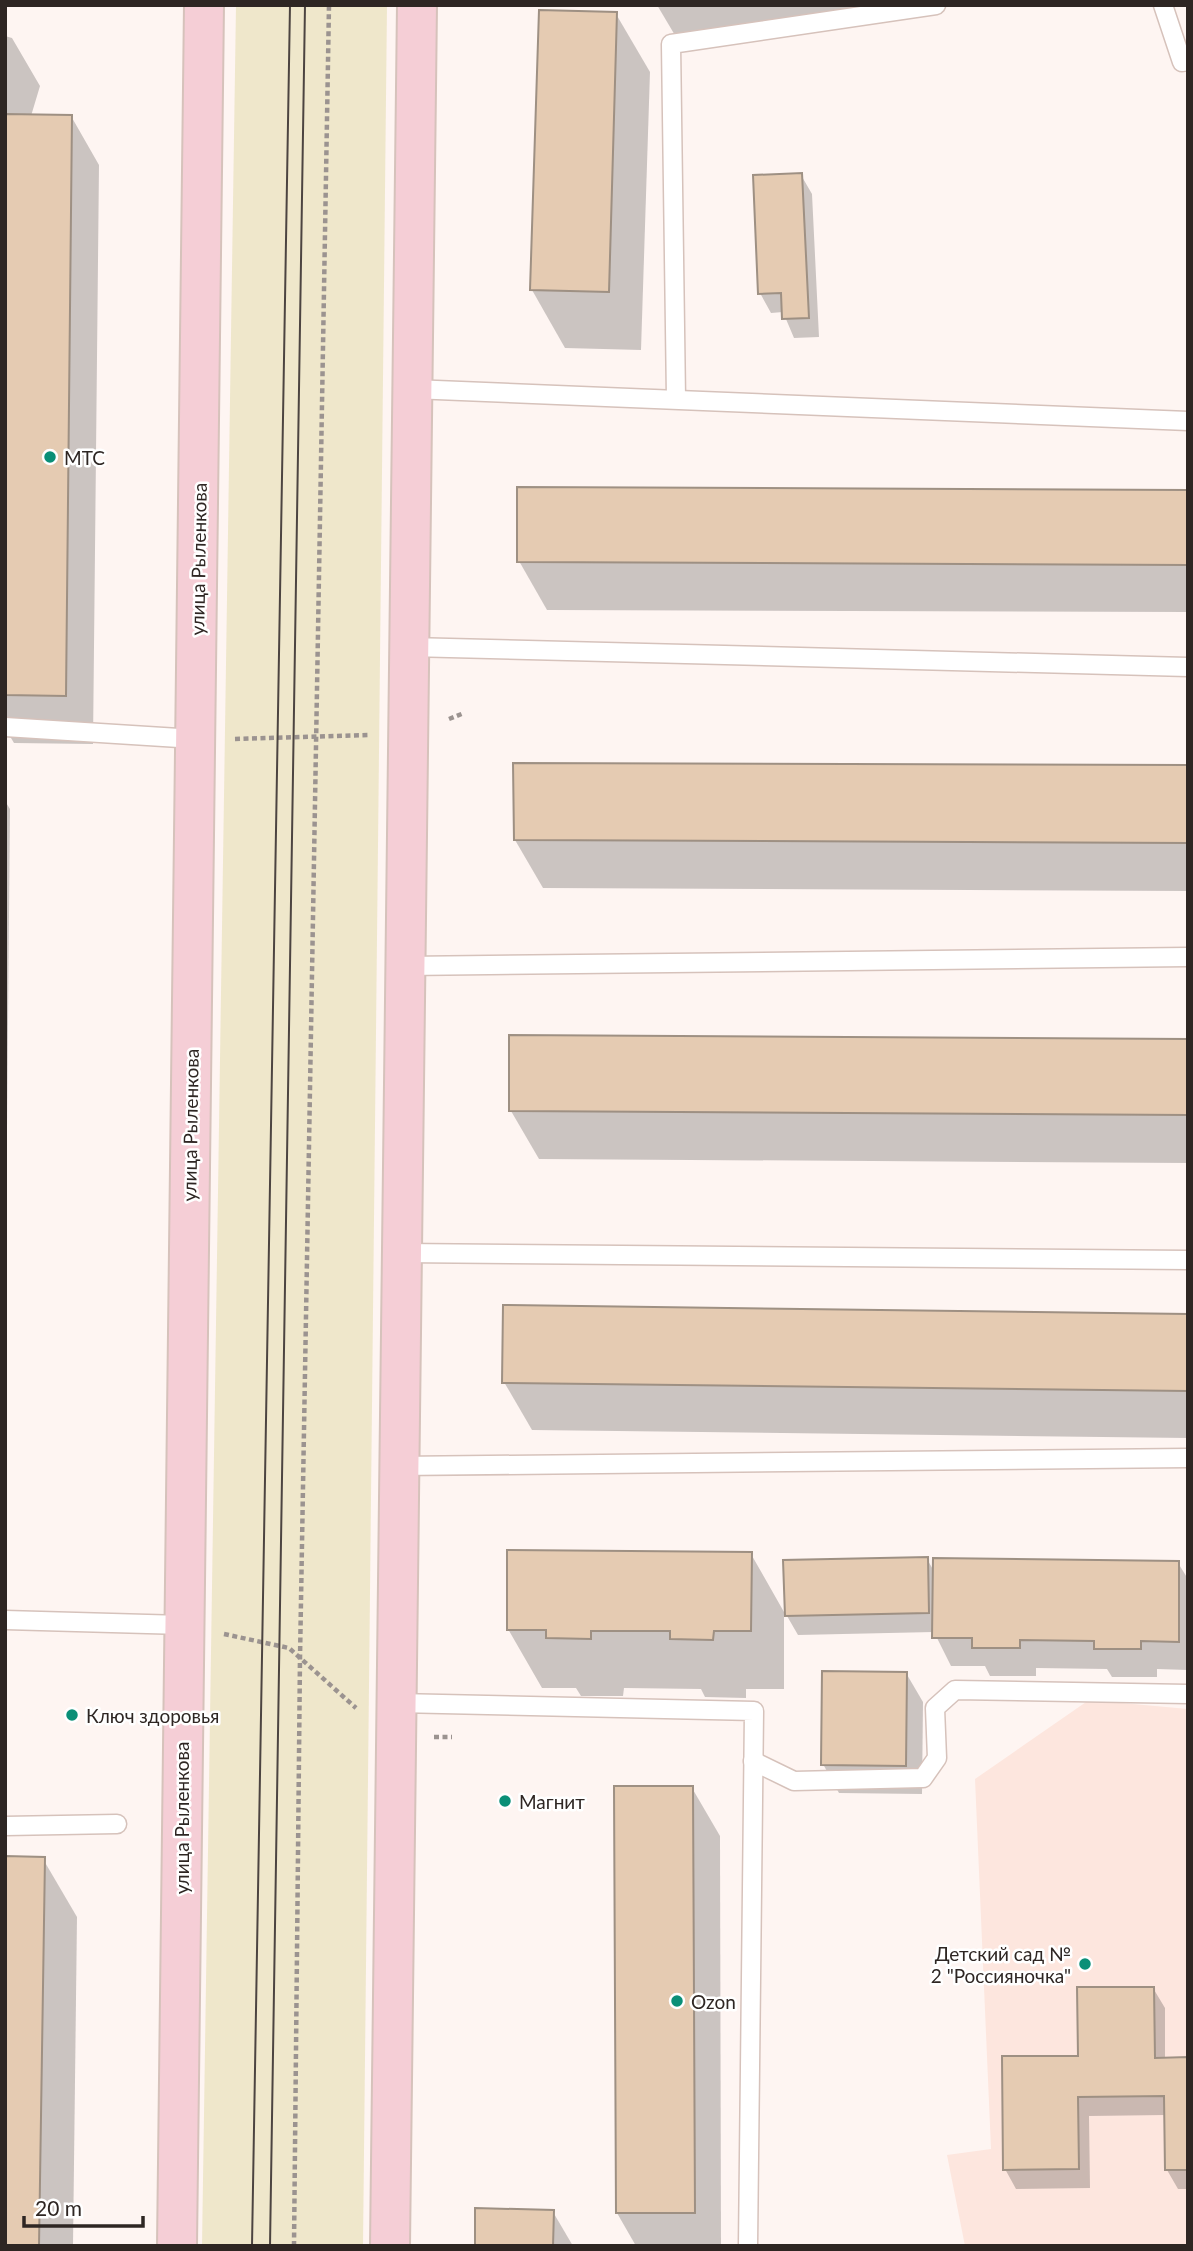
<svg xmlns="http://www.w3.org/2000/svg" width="1193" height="2251" font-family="Lato,sans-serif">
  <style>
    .built { fill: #fde6de }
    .green { fill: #efe7cb }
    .shadow { fill: #0003 }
    .building { fill: #e5cbb2; stroke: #9e9083; stroke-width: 2 }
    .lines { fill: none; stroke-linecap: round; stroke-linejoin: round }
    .service-casing { stroke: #d6c2bb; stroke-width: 21 }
    .secondary-casing { stroke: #d6c2bb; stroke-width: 42 }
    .path { stroke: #9b9390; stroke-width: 4.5; stroke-dasharray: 5 3.5; stroke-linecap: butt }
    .service { stroke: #fff; stroke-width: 18 }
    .secondary { stroke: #f5ced6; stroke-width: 38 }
    .tram { stroke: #4c4441; stroke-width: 2 }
    .poi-dot { fill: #0a8f77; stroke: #fff; stroke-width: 2.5 }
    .labels { text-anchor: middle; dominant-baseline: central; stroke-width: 5; stroke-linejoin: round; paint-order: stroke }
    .poi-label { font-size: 19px; fill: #2e2623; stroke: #fff; text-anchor: start }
    .street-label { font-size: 19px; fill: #2e2623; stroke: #fff }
  </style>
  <rect width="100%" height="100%" fill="#fef5f2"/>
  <polygon class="built" points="1089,1700 1188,1709 1188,2246 965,2246 947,2155 991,2149 975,1779"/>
  <polygon class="green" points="236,5 387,5 363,2246 202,2246"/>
  <g class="shadow">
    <polygon points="657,5 868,5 676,37"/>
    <polygon points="616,14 650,72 641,350 565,348 532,290"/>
    <polygon points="5,36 12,38 40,86 31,116 71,116 99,165 93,744 14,743 5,728"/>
    <polygon points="801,175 812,194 819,337 794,338 783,312 771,313 760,293"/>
    <polygon points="1188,491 1188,612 547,610 519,561"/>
    <polygon points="1188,767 1188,891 543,888 515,840"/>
    <polygon points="5,801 10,809 5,1342"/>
    <polygon points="1188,1041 1188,1163 539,1159 511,1111"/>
    <polygon points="1188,1316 1188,1438 532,1430 504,1382"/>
    <polygon points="751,1554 784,1612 784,1689 746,1689 746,1698 705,1697 701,1689 624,1688 623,1696 581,1696 576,1688 542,1688 508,1629"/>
    <polygon points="927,1559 935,1573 1178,1563 1188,1579 1188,1670 1157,1669 1157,1677 1112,1677 1107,1669 1036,1668 1036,1676 990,1676 985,1666 951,1666 934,1632 798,1635 787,1616"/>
    <polygon points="906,1673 923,1702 922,1794 839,1793 823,1764"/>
    <polygon points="692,1788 720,1836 721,2246 636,2246 617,2213"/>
    <polygon points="43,1859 77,1917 73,2246 5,2246"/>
    <polygon points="1153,1988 1165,2008 1165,2059 1188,2059 1188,2189 1178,2189 1167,2170 1166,2115 1089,2116 1090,2188 1016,2189 1005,2169 1079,2057"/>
    <polygon points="553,2212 573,2246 477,2246"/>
  </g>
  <g class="building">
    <polygon points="539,10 617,12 609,292 530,290"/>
    <polygon points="5,114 72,115 66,696 5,695"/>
    <polygon points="802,173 809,318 782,319 781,293 758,294 753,175"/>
    <polygon points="517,487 1188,490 1188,565 517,562"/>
    <polygon points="513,763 1188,765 1188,843 514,840"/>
    <polygon points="509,1035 1188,1039 1188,1115 509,1111"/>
    <polygon points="503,1305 1188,1314 1188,1391 502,1383"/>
    <polygon points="507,1550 752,1552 751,1631 714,1631 713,1640 670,1639 670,1631 591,1631 591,1639 546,1638 546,1630 507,1630"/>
    <polygon points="928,1557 929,1613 785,1616 783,1560"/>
    <polygon points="933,1558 1179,1561 1179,1642 1141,1641 1141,1649 1094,1649 1094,1641 1020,1640 1020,1648 972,1648 972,1638 932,1638"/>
    <polygon points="822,1671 907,1672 906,1766 821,1765"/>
    <polygon points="614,1786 693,1786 695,2213 616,2213"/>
    <polygon points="5,1856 45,1857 39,2246 5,2246"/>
    <polygon points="1077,1987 1154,1987 1155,2058 1188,2057 1188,2170 1165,2170 1164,2096 1078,2097 1079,2169 1003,2170 1002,2056 1078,2056"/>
    <polygon points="475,2208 554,2210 553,2246 475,2246"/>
  </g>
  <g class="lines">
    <g class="service-casing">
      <g id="service">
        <polyline points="1163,5 1182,62 1188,61"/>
        <polyline points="412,389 1188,421"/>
        <polyline points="676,399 671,44 936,5"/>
        <polyline points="409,647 1188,667"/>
        <polyline points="5,727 195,739"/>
        <polyline points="406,966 1188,957"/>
        <polyline points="402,1253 1188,1260"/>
        <polyline points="399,1466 1188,1458"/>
        <polyline points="5,1620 183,1625"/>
        <polyline points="397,1703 754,1711 748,2246"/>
        <polyline points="753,1761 794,1781 923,1778 937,1758 935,1708 955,1690 1188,1694"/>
        <polyline points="5,1826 117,1824"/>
      </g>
    </g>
    <g class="secondary-casing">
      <g id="secondary">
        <polyline points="177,2246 204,5"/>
        <polyline points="390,2246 417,5"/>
      </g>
    </g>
    <g class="path">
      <polyline points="449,719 464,713"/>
      <polyline points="235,739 369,735"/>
      <polyline points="224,1634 289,1648 356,1708"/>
      <polyline points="434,1737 452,1737"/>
      <polyline points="294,2246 300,1658 329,5"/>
    </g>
    <use href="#service" class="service"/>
    <use href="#secondary" class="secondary"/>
    <g class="tram">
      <polyline points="252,2246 290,5"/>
      <polyline points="270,2246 305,5"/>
    </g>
  </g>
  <g class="poi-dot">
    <circle cx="50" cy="457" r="7"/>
    <circle cx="72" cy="1715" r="7"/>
    <circle cx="505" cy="1801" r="7"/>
    <circle cx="1085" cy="1964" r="7"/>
    <circle cx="677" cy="2001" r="7"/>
  </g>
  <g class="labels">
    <g class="poi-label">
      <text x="64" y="457">МТС</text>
      <text x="86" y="1715">Ключ здоровья</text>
      <text x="519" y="1801">Магнит</text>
      <text x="1071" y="1953" text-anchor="end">Детский сад №<tspan x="1071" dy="22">2 "Россияночка"</tspan></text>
      <text x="691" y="2001">Ozon</text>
    </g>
    <g class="street-label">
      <text transform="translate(198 559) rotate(-89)">улица Рыленкова</text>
      <text transform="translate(190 1125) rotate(-89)">улица Рыленкова</text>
      <text transform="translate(181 1818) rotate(-90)">улица Рыленкова</text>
    </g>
  </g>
  <rect width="1193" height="2251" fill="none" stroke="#2e2623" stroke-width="14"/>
  <path d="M24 2216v10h119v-10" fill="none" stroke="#2e2623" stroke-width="3.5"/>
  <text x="35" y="2216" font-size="21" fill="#2e2623" stroke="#ffffff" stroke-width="5" paint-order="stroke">20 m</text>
</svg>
